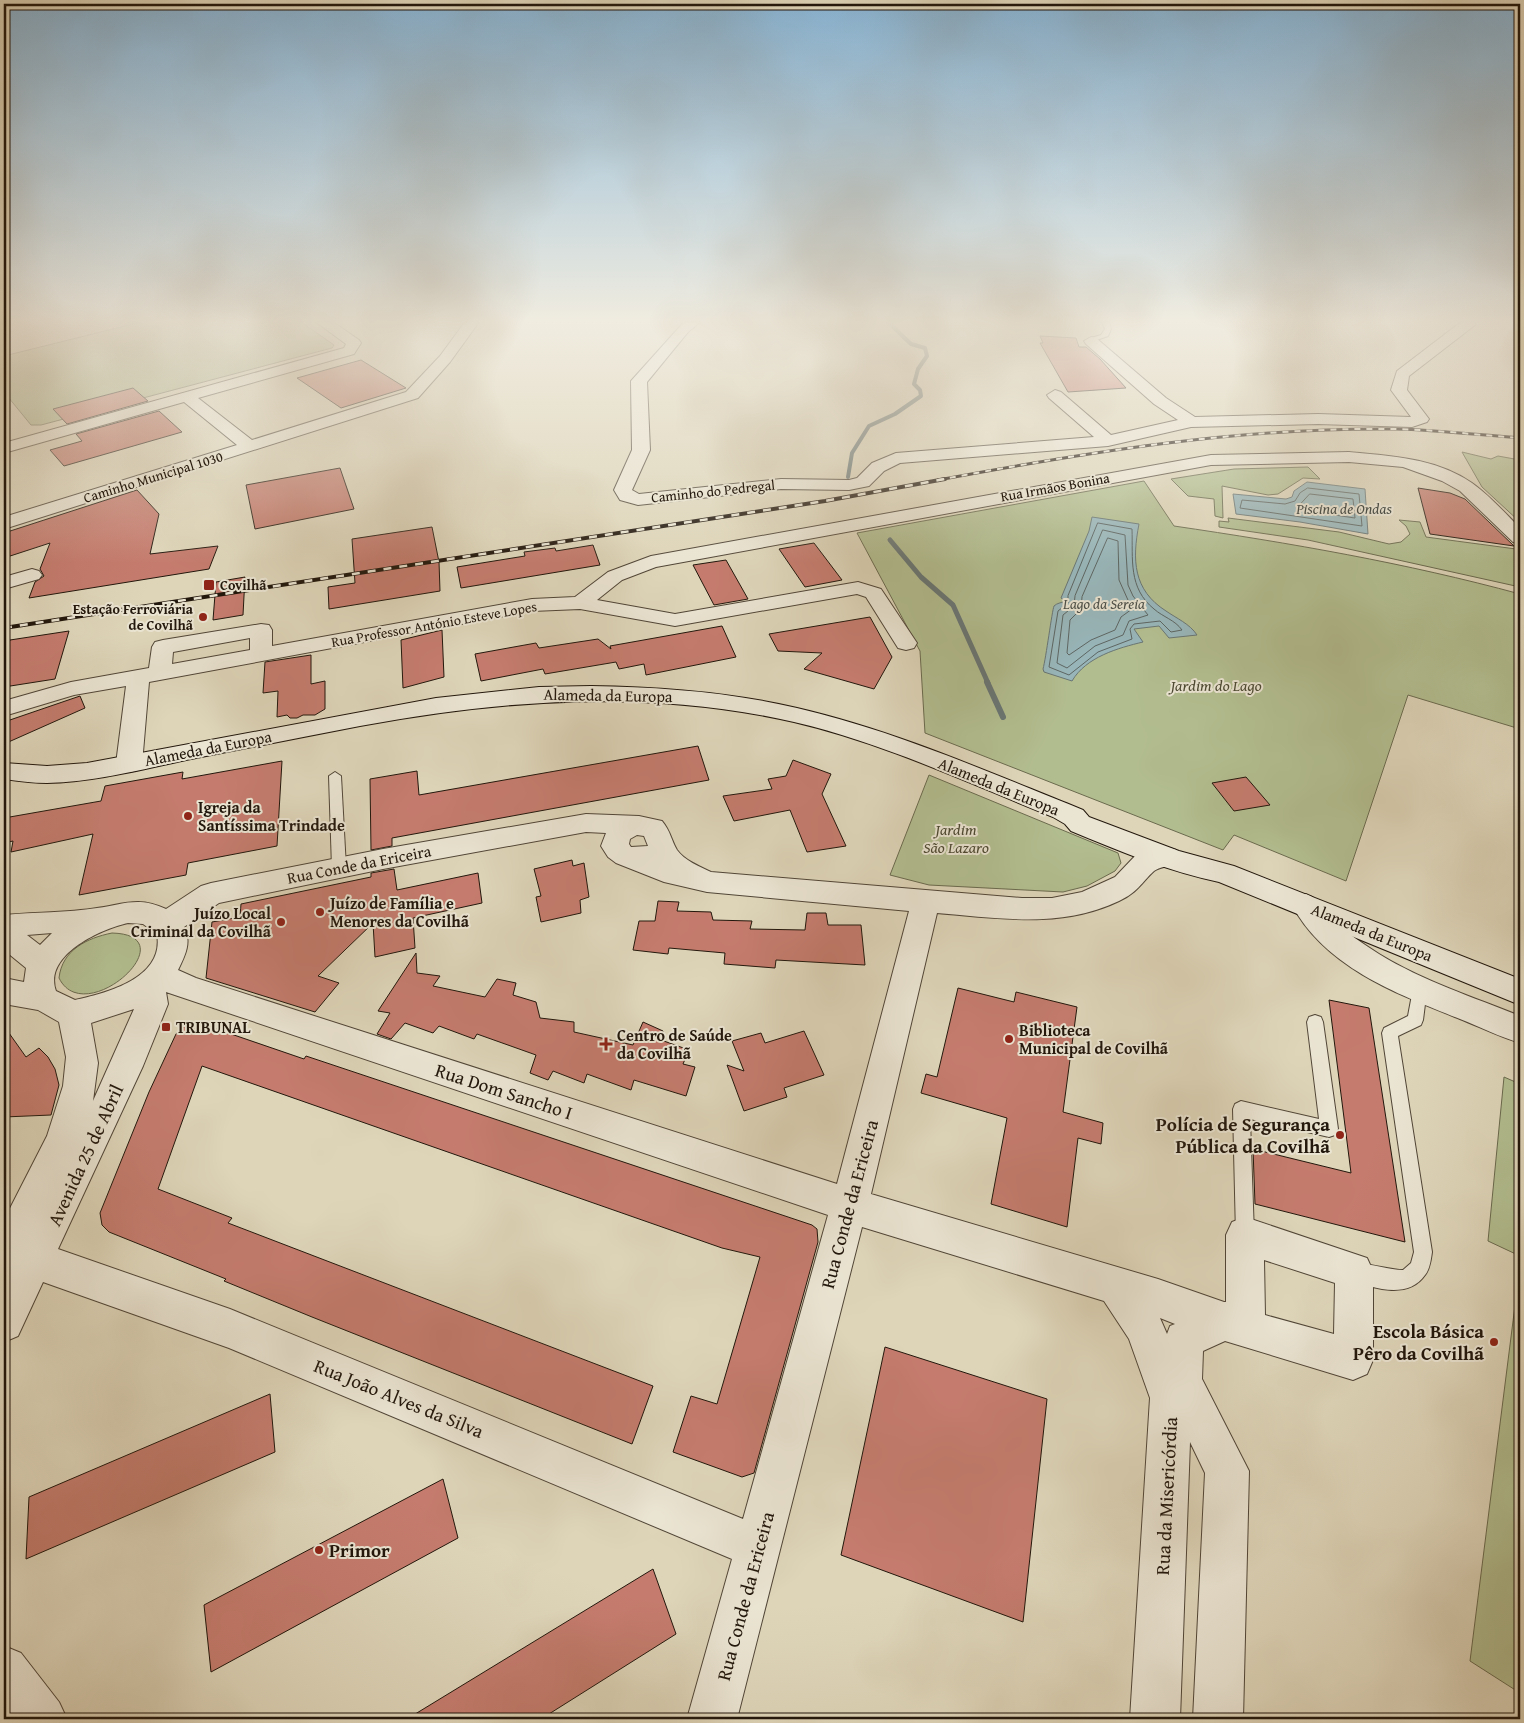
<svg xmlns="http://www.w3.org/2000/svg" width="1524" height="1723" font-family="'Gentium Book Plus',serif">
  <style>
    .green { fill: #b2bd8f; stroke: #6a6a4e }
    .water { fill: #98b6ba; stroke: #697674 }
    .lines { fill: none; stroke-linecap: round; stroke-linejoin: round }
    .shore { stroke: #5d6663; stroke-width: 1 }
    .stream-far2 { stroke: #697674; stroke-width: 4 }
    .stream-far1 { stroke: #697674; stroke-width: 5 }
    .stream { stroke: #697674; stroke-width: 6 }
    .building { fill: #c57c6e; stroke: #22170c }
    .lane-casing { stroke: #514637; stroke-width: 2 }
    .street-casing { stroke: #514637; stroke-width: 2 }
    .secondary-casing { stroke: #22170c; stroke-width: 2 }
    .lane { fill: #eae4d2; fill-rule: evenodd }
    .street { fill: #eae4d2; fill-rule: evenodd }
    .secondary { fill: #eae4d2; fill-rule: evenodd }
    .rail-far1-casing { stroke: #22170c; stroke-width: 3 }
    .rail-casing { stroke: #22170c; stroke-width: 4 }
    .rail-far1 { stroke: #eae4d2; stroke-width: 2; stroke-dasharray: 6; stroke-linecap: butt }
    .rail { stroke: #eae4d2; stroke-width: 2.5; stroke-dasharray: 8; stroke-linecap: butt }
    .poi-dot { fill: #8f2418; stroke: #eae4d2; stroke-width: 2 }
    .labels { text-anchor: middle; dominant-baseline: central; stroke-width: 4; stroke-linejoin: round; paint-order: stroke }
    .far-street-label { font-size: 14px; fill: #22170c; stroke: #eae4d2 }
    .far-poi-label { font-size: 14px; font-weight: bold; fill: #22170c; stroke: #eae4d2; text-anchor: start }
    .far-water-label { font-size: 15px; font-style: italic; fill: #4b4f49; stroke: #eae4d2 }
    .park-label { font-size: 16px; font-style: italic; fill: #4d4933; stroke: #eae4d2 }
    .street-label { font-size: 16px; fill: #22170c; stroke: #eae4d2 }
    .poi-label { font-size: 16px; font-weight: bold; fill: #22170c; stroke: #eae4d2; text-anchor: start }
    .near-street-label { font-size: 19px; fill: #22170c; stroke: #eae4d2 }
    .near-poi-label { font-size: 19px; font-weight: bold; fill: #22170c; stroke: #eae4d2; text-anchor: end }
  </style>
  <rect width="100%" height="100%" fill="#ded5b9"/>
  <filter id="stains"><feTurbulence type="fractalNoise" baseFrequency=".004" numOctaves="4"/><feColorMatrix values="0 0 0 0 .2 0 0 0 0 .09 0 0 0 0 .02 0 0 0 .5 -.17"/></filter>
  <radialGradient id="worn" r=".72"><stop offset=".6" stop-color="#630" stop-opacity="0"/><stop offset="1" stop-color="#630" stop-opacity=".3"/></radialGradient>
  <g class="green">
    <polygon points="141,322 301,322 334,345 332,348 41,425 31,425 4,392 4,356"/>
    <polygon points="1462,452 1491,459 1498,456 1520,460 1520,522 1482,487"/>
    <polygon points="1308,467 1320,479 1303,478 1278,494 1268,495 1222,486 1223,518 1215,516 1214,499 1188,496 1171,479 1234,469"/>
    <path d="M1144 481 1174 526C1290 543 1406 563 1520 594V729L1408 695 1346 881 1234 835 1223 850 925 733 920 651 857 533Z"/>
    <polygon points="1228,518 1339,532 1389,544 1401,542 1410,534 1406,526 1399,520 1420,522 1426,537 1516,549 1520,553 1520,587 1308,540 1219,527 1219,521 1229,522"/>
    <polygon points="929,775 1118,853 1121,863 1115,871 1087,886 1063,892 929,885 890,875"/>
    <path d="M112 933C190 935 85 1031 59 978 62 950 87 938 112 933Z"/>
    <polygon points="1504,1077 1520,1084 1520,1256 1488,1241"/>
    <polygon points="1520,1266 1520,1693 1470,1661"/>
  </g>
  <g class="water">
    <polygon points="1307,482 1365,489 1368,534 1300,522 1236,514 1233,494 1286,499 1292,497 1294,491"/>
    <path d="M1092 517 1139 524C1132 560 1133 590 1166 611 1176 618 1190 624 1197 635L1169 638 1159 626 1134 629 1143 642C1118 648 1086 657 1072 681L1044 672 1043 669C1046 658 1052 611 1054 606 1057 603 1061 603 1065 601L1061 598 1089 531Z"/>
  </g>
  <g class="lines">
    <g class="shore">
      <polygon points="1308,488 1359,494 1362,526 1240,508 1242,500 1285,504 1295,501 1300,493"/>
      <polygon points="1310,494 1353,499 1355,518 1300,510 1299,506"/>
      <path d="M1098 523 1132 529C1133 559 1128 588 1154 609 1163 617 1175 620 1182 630L1171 632 1160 621 1134 624 1130 629 1132 639 1098 652 1069 675 1049 667 1058 611 1068 603V596Z"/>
      <polygon points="1103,530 1125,535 1128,585 1133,596 1148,615 1129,621 1123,635 1095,646 1067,668 1057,663 1063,615 1074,606 1075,596"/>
      <polygon points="1108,538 1118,541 1119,580 1132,609 1121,617 1115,630 1091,640 1069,655 1067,653 1070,620 1081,609 1082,597"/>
    </g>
    <polyline class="stream-far2" points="848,477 852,453 869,426 895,414 921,396 920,390 914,384 918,369 927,356 925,348 911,344 888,322"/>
    <polyline class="stream-far1" points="890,540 921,577 953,605 988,683"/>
    <polyline class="stream" points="987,682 1003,717"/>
  </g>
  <g class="building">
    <polygon points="1040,336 1076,338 1079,347 1086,347 1100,359 1126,388 1068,392 1040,343 1043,343"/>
    <polygon points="361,360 406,388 341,408 297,378"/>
    <polygon points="133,388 148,401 67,424 53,409"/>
    <polygon points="159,411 182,432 64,466 50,450 82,441 76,434"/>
    <polygon points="340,468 354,509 255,529 246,485"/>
    <polygon points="1418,488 1450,493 1465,499 1514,546 1430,534"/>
    <polygon points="137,490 159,514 150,554 218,546 209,569 29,598 35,582 44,576 40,569 50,543 4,558 4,533"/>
    <polygon points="432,527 439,562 440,591 329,609 328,587 355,583 352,539"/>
    <polygon points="814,543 842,580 805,587 779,549"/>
    <polygon points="593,545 600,565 461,588 457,567 525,556 524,552 555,548 556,551"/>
    <polygon points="726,560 748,599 714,605 693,565"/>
    <polygon points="245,577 243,615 213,620 216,582"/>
    <polygon points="870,617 892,657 874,689 804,669 822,653 778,651 769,634"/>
    <polygon points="722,626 736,657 646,675 644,664 619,669 616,662 545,674 543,669 481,681 475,654 536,643 539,648 598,639 611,649 610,646"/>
    <polygon points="442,630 444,677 403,688 401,640"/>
    <polygon points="69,631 55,679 4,687 4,656 10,640"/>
    <polygon points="311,655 311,684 325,681 325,709 315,715 303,715 297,718 290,718 287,715 277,717 278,691 263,693 265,662"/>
    <polygon points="80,696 85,708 4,744 4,722"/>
    <polygon points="698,746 709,780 392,838 392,846 371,850 370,779 417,771 419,795"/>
    <polygon points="793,760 831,774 822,794 846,846 807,852 790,810 734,821 723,796 772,789 768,779 786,776"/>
    <polygon points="282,761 277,846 188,863 186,875 79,895 93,834 11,852 13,841 4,843 4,818 101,801 105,786 183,772 182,779"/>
    <polygon points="1246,777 1270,805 1234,811 1212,783"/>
    <polygon points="572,860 573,866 584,863 589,897 580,900 581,913 541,922 536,897 541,896 534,869"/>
    <polygon points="394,869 397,890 478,873 482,903 413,918 415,948 375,957 373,923 318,976 339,983 315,1012 206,978 212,922 240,917 241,904 371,877 371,873"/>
    <polygon points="658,901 679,902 677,911 711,912 713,920 752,921 750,929 805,930 807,913 826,913 828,925 861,925 865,965 776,960 775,968 724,964 725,953 669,948 668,954 633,950 639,921 655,921"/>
    <polygon points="416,953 417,973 440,976 433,986 485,997 497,979 516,983 513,995 536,1002 540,1018 574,1022 574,1032 633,1045 643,1022 663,1031 661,1040 689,1050 683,1064 695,1067 686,1096 634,1080 631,1090 587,1074 584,1083 553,1071 548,1080 530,1073 536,1055 477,1034 474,1039 439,1026 433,1033 405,1023 391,1039 377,1034 390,1013 378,1011"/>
    <polygon points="958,988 1014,1002 1016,992 1077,1007 1063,1112 1103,1123 1101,1144 1078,1138 1067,1227 991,1204 1007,1118 921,1093 926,1074 937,1077"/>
    <polygon points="1329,1000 1369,1008 1405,1242 1255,1204 1253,1149 1351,1173"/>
    <polygon points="196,1022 304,1059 306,1056 812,1225 817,1229 818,1242 754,1473 742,1477 673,1452 691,1396 717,1404 760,1257 722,1248 202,1066 158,1189 232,1218 228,1223 653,1386 632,1444 312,1317 224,1281 226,1279 109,1232 102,1225 100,1213 149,1092 176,1034 181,1028"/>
    <polygon points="4,1026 26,1057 39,1048 48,1057 55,1069 59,1085 51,1115 4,1117"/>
    <polygon points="804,1031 824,1075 784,1088 787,1097 744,1111 727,1065 744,1071 732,1041 761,1033 765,1043"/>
    <polygon points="885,1347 1047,1399 1023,1622 841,1555"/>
    <polygon points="270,1394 275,1452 26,1559 29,1497"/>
    <polygon points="443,1479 458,1538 211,1672 204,1605"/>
    <polygon points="653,1569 676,1634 541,1719 407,1719"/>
  </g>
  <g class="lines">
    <g class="lane-casing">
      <g id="lane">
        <polygon points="1102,322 1109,322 1111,329 1108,336 1088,343 1088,339 1101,335 1105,329"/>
        <polygon points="335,772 341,776 346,868 339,873 332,868 329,776"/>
        <path d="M1419 982 1424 984 1427 988 1423 1020 1421 1025 1398 1036 1432 1252C1431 1259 1430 1269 1425 1275 1408 1300 1372 1288 1348 1279L1346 1272 1348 1265C1361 1260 1387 1270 1403 1270L1411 1263 1414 1252 1382 1033 1384 1028 1408 1016 1414 984Z"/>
        <polygon points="1315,1015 1321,1017 1323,1022 1338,1129 1335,1135 1329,1137 1250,1119 1254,1235 1252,1241 1245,1244 1238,1241 1236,1235 1233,1109 1235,1104 1241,1101 1319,1119 1307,1022 1309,1017"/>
      </g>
    </g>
    <g class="street-casing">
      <g id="street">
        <polygon points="316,322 333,322 359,340 361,343 354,354 198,398 252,440 406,392 440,356 465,322 479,322 450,362 418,398 4,529 4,517 237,445 184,402 4,453 4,443 344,348 346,344"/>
        <polygon points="684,322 700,322 688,332 647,382 650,450 632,490 639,494 781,479 849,480 857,478 872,463 896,453 1094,437 1049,398 1047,395 1055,390 1061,392 1111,435 1178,420 1154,404 1086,344 1084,341 1091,337 1096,338 1166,398 1195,417 1318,414 1411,417 1391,390 1397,371 1461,322 1475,322 1475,325 1409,376 1407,390 1429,419 1427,422 1412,427 1318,424 1191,427 1108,446 900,463 884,471 869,486 849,490 781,489 638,505 620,500 614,490 632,450 631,381"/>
        <path d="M1349 452C1391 456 1436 458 1472 483 1489 495 1505 513 1520 528V544L1513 542 1460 491 1442 481 1403 467 1349 462 1211 465 656 567 622 580 597 600 675 614 858 582 881 589 917 643 914 648 906 650 898 648 866 597 857 594 675 626 580 609 532 611 149 682 142 764 138 770 129 772 120 770 116 764 126 686 74 695 4 716V701L71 682 149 668 152 647 155 642 163 640 261 624 269 625 272 630V646L532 599 575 597 608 572 651 556 1211 455ZM250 638V650L172 664 173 652Z"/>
        <polygon points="32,569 39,571 42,575 39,579 4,589 4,577"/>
        <path d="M586 814 639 816 662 821C671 832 671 840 677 850 684 860 700 867 711 872L1022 898H1052L1082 892 1115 877 1135 856 1166 847 1176 850 1180 857 1176 864C1170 866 1159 867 1154 871 1141 883 1138 892 1119 901 1061 929 999 918 937 913L871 1194 1158 1279 1224 1302H1226V1235L1232 1222 1245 1217 1367 1258 1373 1271V1360L1367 1374 1353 1380 1225 1341 1203 1351 1202 1379 1249 1471 1243 1719H1193L1205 1473 1190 1442 1180 1719H1130L1150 1398 1129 1339 1104 1301 862 1227 737 1719H687L732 1559 229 1348 43 1282 18 1336 4 1342V1281L7 1273 4 1275V1220L47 1136 63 1086 66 1057 59 1022 38 1010 4 1004V978L24 982 26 968 4 950V915C34 912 67 913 97 908 124 904 139 896 166 909L201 886 211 883 383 849ZM586 832 606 833 601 846 608 857 616 863 664 882 707 892 909 911 837 1184 196 978 178 970C185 956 192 942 184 927L219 903 383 869ZM637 835 644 836 648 846 631 847 629 844 630 839ZM128 923 143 924 157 934C165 978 107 993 75 1000L56 991C43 955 101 929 128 923ZM52 933 40 945 27 935ZM166 992 828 1215 743 1519 230 1309 58 1249 143 1066 168 1004ZM134 1009 93 1101 98 1063 91 1023ZM1264 1260 1335 1283 1334 1334 1265 1315ZM1160 1318 1175 1324 1170 1326 1167 1334Z"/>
        <path d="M1306 894C1320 899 1323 910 1333 920 1347 933 1363 944 1379 954 1423 981 1473 997 1520 1016V1043C1500 1037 1480 1027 1460 1019 1397 994 1325 967 1292 905L1296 897Z"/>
        <polygon points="4,1646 21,1653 59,1702 67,1719 11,1719 4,1709"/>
      </g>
    </g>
    <g class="secondary-casing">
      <path id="secondary" d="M591 686C660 687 729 692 797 708 892 730 981 769 1071 805L1083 810 1089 817 1179 851 1234 866 1520 979V1005L1219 882C1167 871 1119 851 1071 831L1065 824 1053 817C968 783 884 743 794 722 650 689 505 699 360 726 304 737 247 748 191 759 143 769 95 782 47 783 32 783 18 781 4 779V763L47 766 87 763 436 698 539 687Z"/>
    </g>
    <use href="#lane" class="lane"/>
    <use href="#street" class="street"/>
    <use href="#secondary" class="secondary"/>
    <g class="rail-far1-casing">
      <path id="rail-far1" d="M938 480C1089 452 1241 427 1396 429 1437 430 1479 435 1520 438"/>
    </g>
    <g class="rail-casing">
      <polyline id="rail" points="4,628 825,501 945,479"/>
    </g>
    <use href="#rail-far1" class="rail-far1"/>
    <use href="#rail" class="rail"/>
  </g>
  <linearGradient id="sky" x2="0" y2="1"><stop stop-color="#88b5d6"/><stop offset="0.57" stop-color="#f0ece0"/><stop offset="1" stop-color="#f0ece0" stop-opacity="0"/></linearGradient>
  <rect width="1524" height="563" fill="url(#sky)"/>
  <g class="poi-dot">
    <rect x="203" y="579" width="12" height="12" rx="2.5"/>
    <circle cx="203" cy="617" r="5"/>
    <circle cx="188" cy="816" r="5"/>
    <circle cx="320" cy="912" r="5"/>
    <circle cx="281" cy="922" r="5"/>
    <rect x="161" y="1022" width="10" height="10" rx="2.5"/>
    <circle cx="1009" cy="1039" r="5"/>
    <path d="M603.5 1036.5h5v5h5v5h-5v5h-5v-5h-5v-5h5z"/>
    <circle cx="1340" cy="1135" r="5"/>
    <circle cx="1494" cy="1342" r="5"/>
    <circle cx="319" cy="1550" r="5"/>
  </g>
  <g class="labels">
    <g class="far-street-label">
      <text transform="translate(153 477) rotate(-17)">Caminho Municipal 1030</text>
      <text transform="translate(1055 487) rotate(-10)">Rua Irmãos Bonina</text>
      <text transform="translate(713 491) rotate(-6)">Caminho do Pedregal</text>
      <text transform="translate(434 624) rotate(-10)">Rua Professor António Esteve Lopes</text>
    </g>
    <g class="far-poi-label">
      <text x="220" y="585">Covilhã</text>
      <text x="193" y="609" text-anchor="end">Estação Ferroviária<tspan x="193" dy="16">de Covilhã</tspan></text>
    </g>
    <g class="far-water-label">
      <text x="1344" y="508">Piscina de Ondas</text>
      <text x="1104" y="603">Lago da Sereia</text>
    </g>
    <g class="park-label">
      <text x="1216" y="685">Jardim do Lago</text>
      <text x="956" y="829">Jardim<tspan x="956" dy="18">São Lazaro</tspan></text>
    </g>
    <g class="street-label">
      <text transform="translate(608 695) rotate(1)">Alameda da Europa</text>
      <text transform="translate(208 748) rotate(-11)">Alameda da Europa</text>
      <text transform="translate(999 786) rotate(22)">Alameda da Europa</text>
      <text transform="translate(359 864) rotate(-11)">Rua Conde da Ericeira</text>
      <text transform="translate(1372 932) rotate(22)">Alameda da Europa</text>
    </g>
    <g class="poi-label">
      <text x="198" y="807">Igreja da<tspan x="198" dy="18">Santíssima Trindade</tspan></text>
      <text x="330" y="903">Juízo de Família e<tspan x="330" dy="18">Menores da Covilhã</tspan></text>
      <text x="271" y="913" text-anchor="end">Juízo Local<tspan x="271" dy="18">Criminal da Covilhã</tspan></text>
      <text x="176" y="1027">TRIBUNAL</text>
      <text x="1019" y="1030">Biblioteca<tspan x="1019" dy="18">Municipal de Covilhã</tspan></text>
      <text x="617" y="1035">Centro de Saúde<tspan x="617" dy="18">da Covilhã</tspan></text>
    </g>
    <g class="near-street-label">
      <text transform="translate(504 1091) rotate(18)">Rua Dom Sancho I</text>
      <text transform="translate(85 1155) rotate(-65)">Avenida 25 de Abril</text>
      <text transform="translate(849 1204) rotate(-75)">Rua Conde da Ericeira</text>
      <text transform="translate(399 1398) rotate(22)">Rua João Alves da Silva</text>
      <text transform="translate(1166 1496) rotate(-87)">Rua da Misericórdia</text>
      <text transform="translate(745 1596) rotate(-75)">Rua Conde da Ericeira</text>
    </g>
    <g class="near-poi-label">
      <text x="1330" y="1124">Polícia de Segurança<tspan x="1330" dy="22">Pública da Covilhã</tspan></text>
      <text x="1484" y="1331">Escola Básica<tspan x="1484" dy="22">Pêro da Covilhã</tspan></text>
      <text x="329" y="1550" text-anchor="start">Primor</text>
    </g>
  </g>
  <rect width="1524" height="1723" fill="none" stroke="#ded5b9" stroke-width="20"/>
  <rect x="5" y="5" width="1514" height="1713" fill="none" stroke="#22170c" stroke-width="2.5"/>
  <rect x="10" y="10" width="1504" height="1703" fill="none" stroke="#22170c"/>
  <rect width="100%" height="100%" filter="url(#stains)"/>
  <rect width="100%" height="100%" fill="url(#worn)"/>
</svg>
